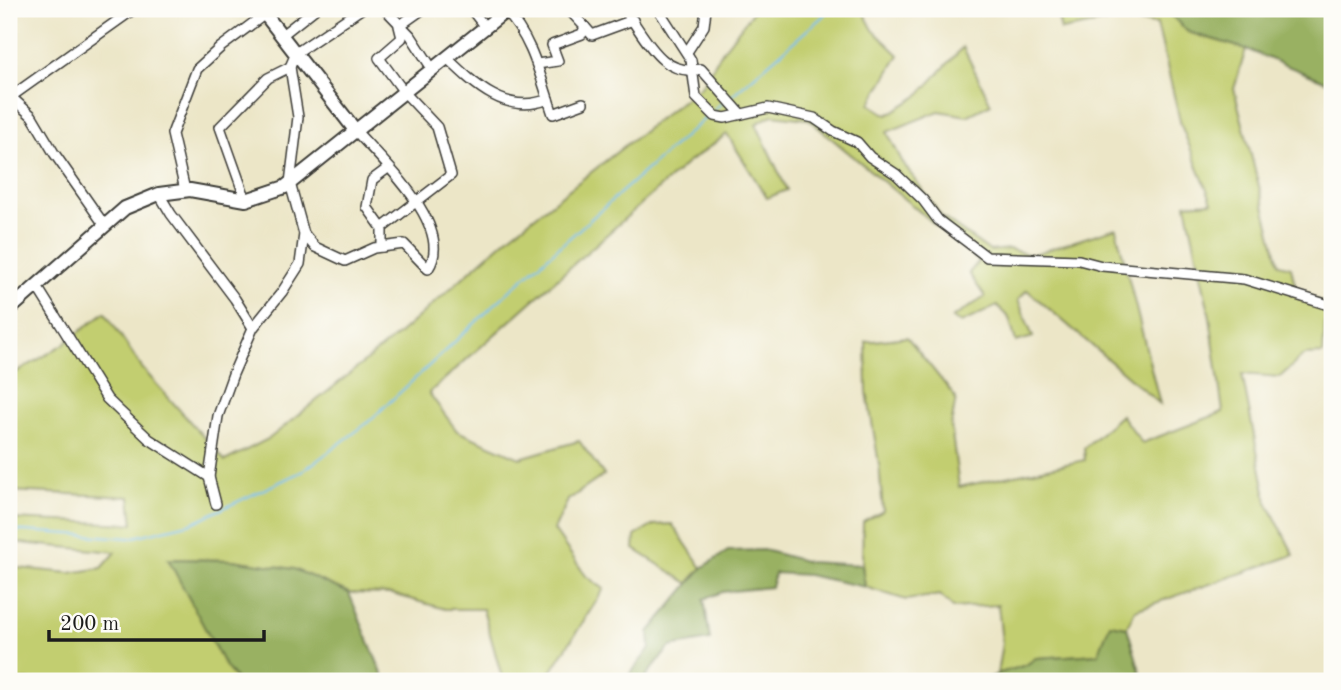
<svg xmlns="http://www.w3.org/2000/svg" width="1341" height="690" font-family="'Old Standard TT',serif">
  <style>
    .green { fill: #c2ce70; stroke: #6f7546; stroke-width: 2 }
    .forest { fill: #99b162; stroke: #5a663f; stroke-width: 2 }
    .lines { fill: none; stroke-linecap: round; stroke-linejoin: round }
    .stream { stroke: #76bfef; stroke-width: 2 }
    .street-casing { stroke: #3b3a36; stroke-width: 12 }
    .secondary-casing { stroke: #3b3a36; stroke-width: 16 }
    .street { stroke: #fff; stroke-width: 9 }
    .secondary { stroke: #fff; stroke-width: 12 }
  </style>
  <rect width="100%" height="100%" fill="#fdfcf7"/>
  <filter id="ink" filterUnits="userSpaceOnUse"><feTurbulence type="fractalNoise" baseFrequency=".0143" numOctaves="2"/><feDisplacementMap in="SourceGraphic" scale="14" xChannelSelector="R" yChannelSelector="G"/><feConvolveMatrix kernelMatrix="1 2 1 2 8 2 1 2 1" color-interpolation-filters="sRGB"/></filter>
  <filter id="wash" filterUnits="userSpaceOnUse"><feTurbulence type="fractalNoise" baseFrequency=".00686" numOctaves="4" result="noise"/><feDisplacementMap in="SourceGraphic" scale="28" xChannelSelector="R" yChannelSelector="G"/><feGaussianBlur stdDeviation="1.57" result="paint"/><feColorMatrix in="noise" values="0 0 0 0 0 0 0 0 0 0 0 0 0 0 0 0 0 1.4 0 .05"/><feComposite in="paint" operator="in"/></filter>
  <g filter="url(#wash)">
    <rect width="100%" height="100%" fill="#ece6c7"/>
    <g class="green">
      <polygon points="755,9 865,9 863,11 873,30 899,55 870,104 887,115 918,96 963,47 991,104 967,116 939,111 887,132 903,163 942,217 990,251 1009,249 1031,255 1116,228 1160,404 1027,290 1018,300 1033,337 1016,342 1009,318 997,306 961,323 952,318 985,297 969,273 979,261 808,119 772,115 756,124 787,190 767,198 727,134 686,164 429,393 457,431 520,458 579,441 604,475 568,500 554,530 586,576 604,589 551,672 562,681 503,681 483,609 445,609 392,594 349,593 293,569 233,560 169,559 224,664 237,681 9,681 9,567 70,573 102,568 116,552 9,542 9,519 133,524 130,497 9,491 9,369 14,374 64,344 105,312 142,368 225,461 270,438 399,334 511,235 701,86 723,50"/>
      <polygon points="1056,9 1165,9 1188,32 1246,49 1234,89 1279,264 1291,267 1296,290 1326,305 1323,354 1304,355 1280,377 1242,374 1267,502 1294,555 1135,610 1127,627 1110,625 1098,654 1036,658 1026,665 997,674 1002,643 998,605 953,608 940,595 906,600 865,587 862,565 863,522 883,511 879,464 867,392 866,342 907,337 956,398 951,426 959,487 1085,460 1084,448 1121,415 1142,443 1223,412 1210,317 1186,204 1212,202 1181,125 1157,24 1117,20 1061,30"/>
      <polygon points="672,524 702,568 688,583 634,549 635,536 654,525"/>
    </g>
    <g class="forest">
      <polygon points="1165,9 1332,9 1332,82 1329,83 1246,49 1188,32"/>
      <polygon points="764,550 808,562 862,565 865,587 807,575 775,573 771,587 722,592 704,599 710,640 670,647 646,676 648,681 625,681 650,648 649,632 702,568 728,551"/>
      <polygon points="168,559 233,560 294,569 349,593 385,681 237,681 224,664"/>
      <polygon points="1110,624 1127,627 1143,681 986,681 997,674 1026,665 1036,658 1098,654"/>
    </g>
    <g class="lines">
      <g class="stream">
        <polyline points="730,97 822,17 829,9"/>
        <polyline points="714,110 725,100"/>
        <polyline points="9,530 130,538 192,523 303,471 366,424 517,284 710,114"/>
      </g>
    </g>
  </g>
  <g filter="url(#ink)">
    <g class="lines">
      <g class="street-casing">
        <g id="street">
          <polyline points="385,9 411,36 433,70"/>
          <polyline points="471,9 485,27"/>
          <polyline points="568,9 585,27"/>
          <path d="M624 9C645 35 660 78 701 69L741 114"/>
          <polyline points="658,9 691,60 696,97 715,116 725,118 768,108 814,118 833,131 857,142 870,157 896,174 923,200 938,220 987,257 1079,260 1102,266 1244,279 1332,306"/>
          <path d="M505 11C532 37 541 79 553 114L583 103"/>
          <polyline points="282,35 315,9"/>
          <polyline points="687,52 704,26 706,9"/>
          <path d="M447 58C475 85 507 116 548 99"/>
          <polyline points="537,64 558,61 552,45 582,34 585,27 592,35 633,20"/>
          <polyline points="9,95 32,116 54,153 105,226"/>
          <polyline points="9,98 134,9"/>
          <polyline points="185,190 172,134 197,69 221,47 272,9"/>
          <polyline points="159,194 171,214 235,299 253,328"/>
          <polyline points="246,200 220,127 268,78 290,67"/>
          <polyline points="382,228 367,207 372,180 388,168"/>
          <path d="M304 234 315 247 345 261 374 248 404 244 428 269C456 227 381 160 355 130"/>
          <polyline points="382,247 382,228 451,175 437,127 404,92 379,58 402,38 399,26 423,9"/>
          <polyline points="36,285 107,399 149,439 209,477"/>
          <polyline points="216,504 209,477 218,416 233,374 253,328 282,292 300,264 304,234 290,183 298,117 290,67 296,53 361,9"/>
        </g>
      </g>
      <g class="secondary-casing">
        <g id="secondary">
          <polyline points="261,9 355,130"/>
          <polyline points="9,310 125,208 159,194 190,190 246,200 285,187 508,9"/>
        </g>
      </g>
      <use href="#street" class="street"/>
      <use href="#secondary" class="secondary"/>
    </g>
  </g>
  <rect width="1341" height="690" fill="none" stroke="#fdfcf7" stroke-width="35"/>
  <path d="M49 630v10h215v-10" fill="none" stroke="#1c1c1c" stroke-width="3.5"/>
  <text x="60" y="630" font-size="21" fill="#1c1c1c" stroke="#fdfcf7" stroke-width="5" paint-order="stroke">200 m</text>
</svg>
